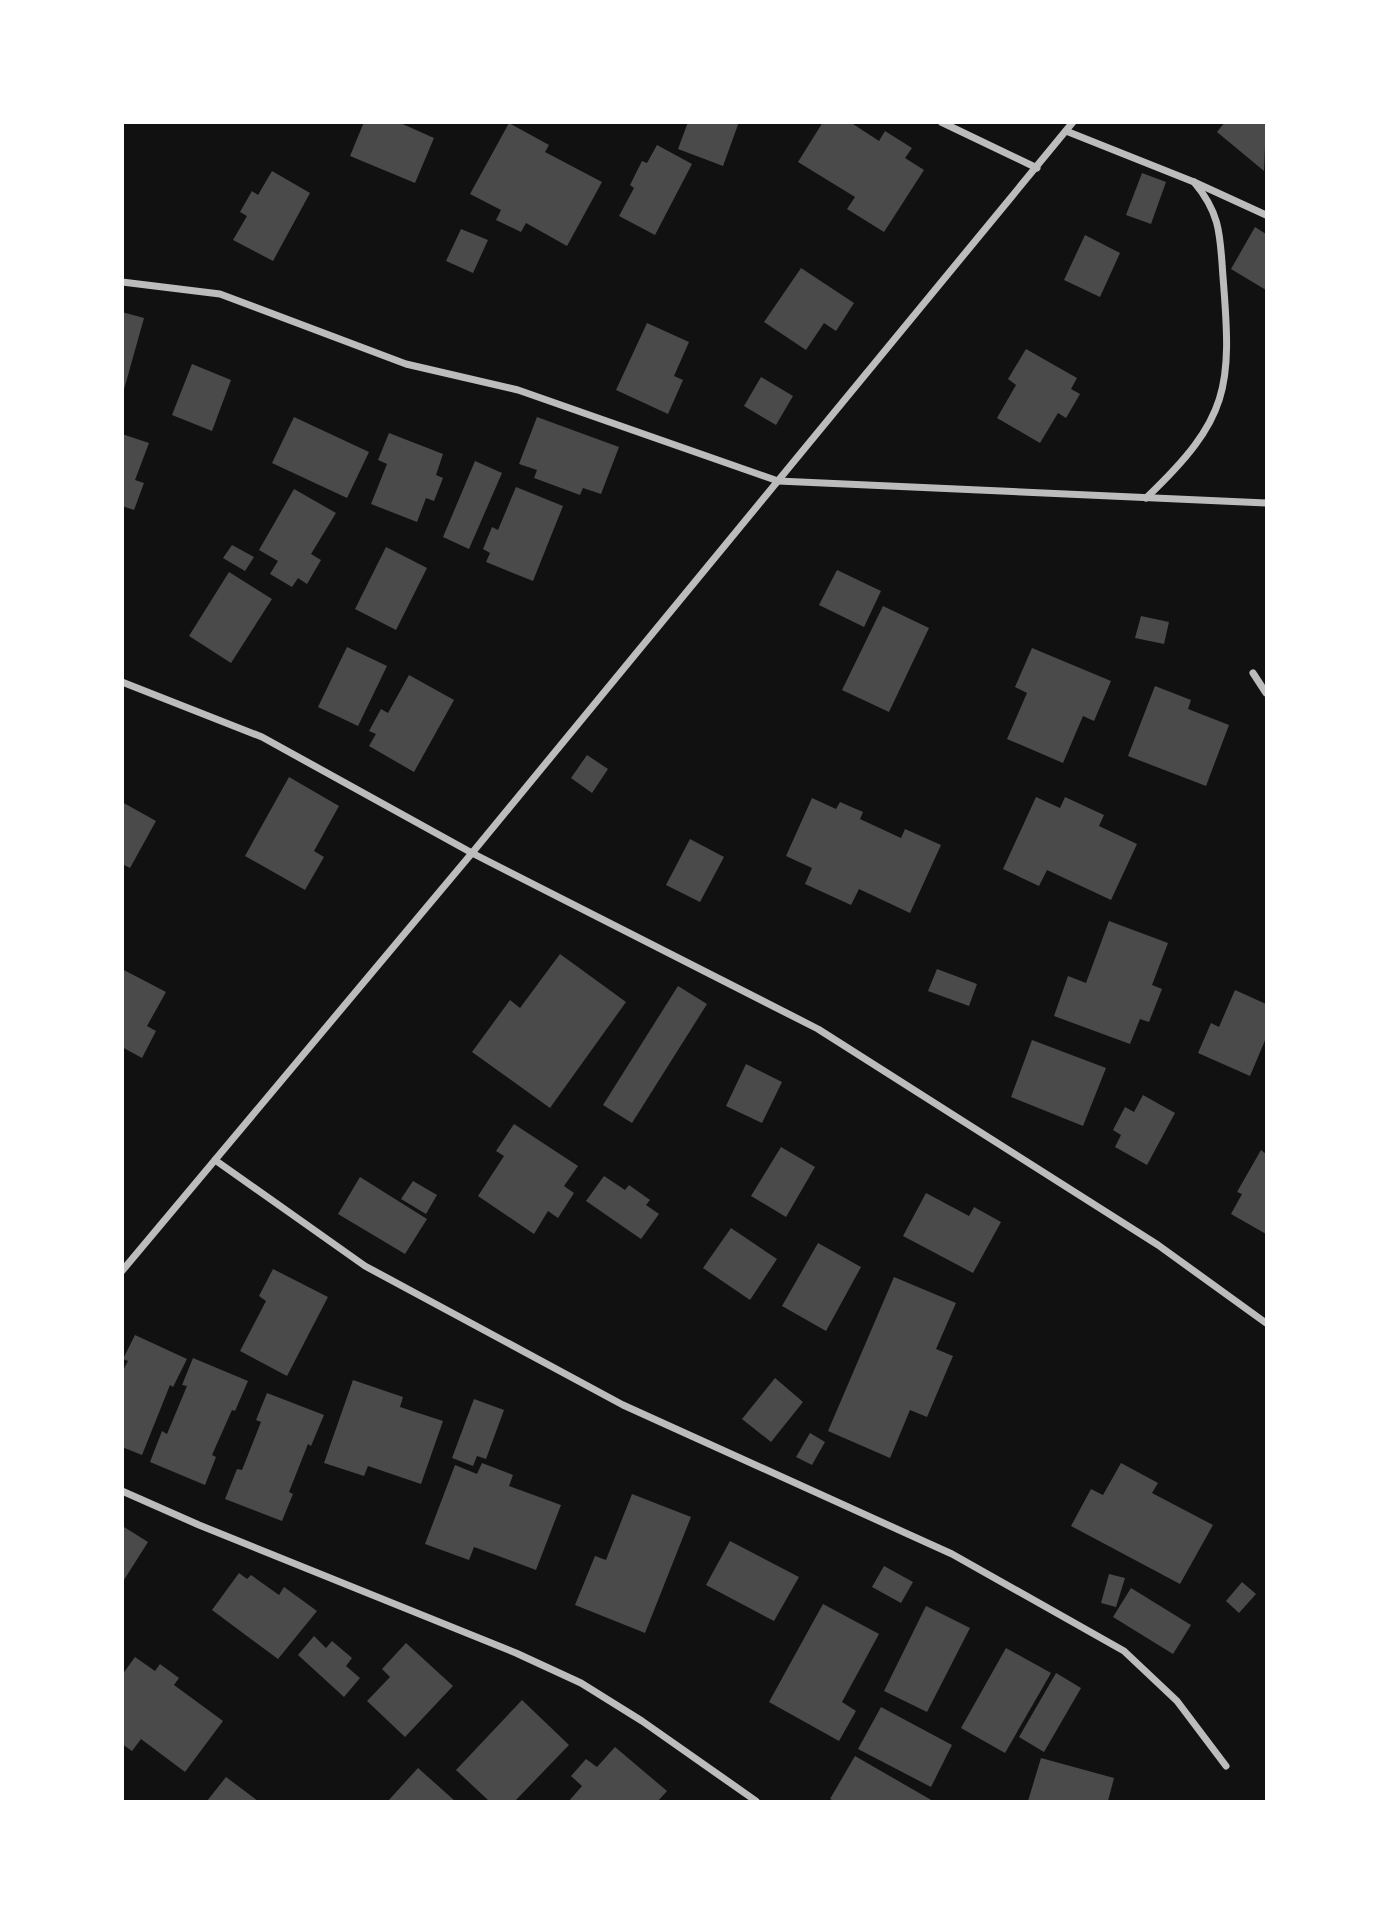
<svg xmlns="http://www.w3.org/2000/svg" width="1389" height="1924" font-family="Manrope,sans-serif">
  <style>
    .building { fill: #4a4a4a }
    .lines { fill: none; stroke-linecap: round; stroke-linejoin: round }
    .minor { stroke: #bcbcbc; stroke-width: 7 }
  </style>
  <rect width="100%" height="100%" fill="#111"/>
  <g class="building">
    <polygon points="364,122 398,122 434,138 415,183 350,156"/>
    <polygon points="688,122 739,122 723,166 678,149"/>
    <polygon points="823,122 850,122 879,141 885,131 912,148 905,158 924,170 884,232 847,209 855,197 798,162"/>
    <polygon points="1225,122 1266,122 1264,171 1217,132"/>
    <polygon points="509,123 549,145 545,152 602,182 567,246 526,223 521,232 496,220 501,210 470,194"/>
    <polygon points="657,145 692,164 655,235 619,216 634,188 630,185 642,161 647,163"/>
    <polygon points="272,171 310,193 273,261 233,240 247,216 240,212 252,191 258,195"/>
    <polygon points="1142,173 1166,182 1151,224 1126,215"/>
    <polygon points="1255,227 1266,234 1266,290 1231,269"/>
    <polygon points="461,229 488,240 473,273 446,261"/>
    <polygon points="1085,235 1120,253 1100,297 1064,280"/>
    <polygon points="801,268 854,303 836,331 824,323 806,350 764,322"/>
    <polygon points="122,312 144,318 123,393 122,393"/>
    <polygon points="647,323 689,342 674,376 683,380 668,414 616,390"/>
    <polygon points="1026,349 1077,378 1071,389 1080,394 1066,418 1058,413 1040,443 997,418 1016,385 1008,379"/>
    <polygon points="192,364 231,380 212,431 172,415"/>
    <polygon points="761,377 793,396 776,425 744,406"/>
    <polygon points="294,417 369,452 347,498 272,463"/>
    <polygon points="537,417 619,447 601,494 583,488 580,495 534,478 537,470 519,464"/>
    <polygon points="389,433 443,454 436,475 443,478 434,501 426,498 417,522 371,504 387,464 378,460"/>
    <polygon points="122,434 149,443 135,480 144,483 134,510 122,506"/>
    <polygon points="475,461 502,473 469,549 443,537"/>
    <polygon points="516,487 563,506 533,581 486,562 490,553 483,549 492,527 498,530"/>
    <polygon points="294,489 336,513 311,554 321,560 307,584 298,578 292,587 270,574 278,561 259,550"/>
    <polygon points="232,545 254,557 245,571 223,558"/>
    <polygon points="386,547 427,568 396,630 355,609"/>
    <polygon points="837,570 881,591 864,627 819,605"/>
    <polygon points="229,572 272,599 231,663 189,636"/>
    <polygon points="883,606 929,628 889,712 842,690"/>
    <polygon points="1141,616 1169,622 1164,644 1135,638"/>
    <polygon points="347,647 387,666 358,726 318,707"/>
    <polygon points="1032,648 1111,681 1094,721 1083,716 1063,763 1007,739 1027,693 1015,687"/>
    <polygon points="409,675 454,700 414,772 369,746 376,734 369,731 381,709 388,713"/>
    <polygon points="1155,686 1191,700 1188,709 1229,725 1206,786 1128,756"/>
    <polygon points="587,755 608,769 592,793 571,778"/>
    <polygon points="289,777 339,806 314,851 324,857 305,890 245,856"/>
    <polygon points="1036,797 1060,808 1065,797 1104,815 1099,826 1137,844 1111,900 1047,870 1039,886 1003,869"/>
    <polygon points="812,798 836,809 840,802 863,812 860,819 901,838 905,829 941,845 910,913 859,889 851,905 805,884 812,868 786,856"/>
    <polygon points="122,802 156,821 130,868 122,864"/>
    <polygon points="690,839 724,857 700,902 666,885"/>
    <polygon points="1109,921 1168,943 1152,985 1162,989 1149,1022 1140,1019 1130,1044 1054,1016 1068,976 1086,983"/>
    <polygon points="560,954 626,1002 550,1108 472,1052 510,1000 520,1008"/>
    <polygon points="122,969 166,992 147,1026 156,1031 142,1058 122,1047"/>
    <polygon points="937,969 977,984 969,1006 928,991"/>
    <polygon points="678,986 707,1004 632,1123 603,1105"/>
    <polygon points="1235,990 1266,1004 1266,1038 1250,1076 1198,1053 1211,1023 1219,1027"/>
    <polygon points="1032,1040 1106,1068 1083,1126 1011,1097"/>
    <polygon points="746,1064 782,1082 762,1123 726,1106"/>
    <polygon points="1143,1095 1175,1113 1147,1165 1115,1147 1121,1135 1113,1130 1125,1107 1134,1112"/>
    <polygon points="514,1124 578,1166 564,1186 574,1193 558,1218 548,1211 534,1234 478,1196 504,1156 496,1151"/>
    <polygon points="781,1147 815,1167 786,1217 751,1196"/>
    <polygon points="1261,1150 1266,1154 1266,1234 1231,1214 1242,1194 1237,1192"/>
    <polygon points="604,1176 625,1190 629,1185 650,1200 646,1205 659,1214 641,1239 586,1201"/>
    <polygon points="360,1177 427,1219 405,1254 338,1214"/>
    <polygon points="413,1181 437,1195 426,1214 401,1199"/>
    <polygon points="926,1193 969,1216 974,1207 1001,1222 973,1273 903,1236"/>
    <polygon points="731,1228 777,1259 750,1300 703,1268"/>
    <polygon points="818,1243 861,1267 826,1331 782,1306"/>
    <polygon points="273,1269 328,1297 287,1376 240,1351 266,1301 259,1296"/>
    <polygon points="894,1277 956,1303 936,1349 953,1356 927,1417 910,1410 890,1458 828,1431"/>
    <polygon points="135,1335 187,1359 173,1387 170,1385 142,1455 122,1447 122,1372 128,1361 123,1359"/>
    <polygon points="193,1358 248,1381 235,1411 232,1410 212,1455 216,1457 205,1485 150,1462 162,1431 167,1434 187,1386 182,1385"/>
    <polygon points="775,1378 803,1402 771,1442 742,1419"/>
    <polygon points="353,1380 403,1397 400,1407 443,1421 421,1484 368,1466 364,1476 324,1463"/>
    <polygon points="267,1393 324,1415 311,1446 308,1444 289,1492 293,1494 282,1521 225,1499 237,1469 242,1470 261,1422 256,1420"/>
    <polygon points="474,1399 504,1410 486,1459 477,1456 473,1466 452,1458"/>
    <polygon points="810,1433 825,1442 812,1465 796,1457"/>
    <polygon points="482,1463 513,1475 509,1486 561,1505 536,1570 474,1547 469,1560 425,1544 455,1465 477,1474"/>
    <polygon points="1121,1463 1158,1483 1152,1493 1213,1525 1180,1584 1071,1526 1091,1489 1103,1495"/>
    <polygon points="632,1494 691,1517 645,1633 575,1605 595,1556 606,1560"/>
    <polygon points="124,1527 148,1542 122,1583 122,1529"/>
    <polygon points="730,1541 799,1577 774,1621 706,1585"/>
    <polygon points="884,1566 913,1582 901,1603 872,1587"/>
    <polygon points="239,1573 247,1579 251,1575 279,1595 284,1587 317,1611 278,1659 212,1610"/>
    <polygon points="1109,1574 1125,1578 1116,1607 1101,1603"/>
    <polygon points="1242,1582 1256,1594 1239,1613 1226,1601"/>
    <polygon points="1131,1588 1191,1625 1173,1654 1113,1617"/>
    <polygon points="823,1604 879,1634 842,1702 856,1711 839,1741 769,1702"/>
    <polygon points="926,1606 970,1628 927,1712 884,1691"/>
    <polygon points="314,1636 326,1648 332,1641 352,1658 346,1666 360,1678 344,1697 298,1655"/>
    <polygon points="406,1643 453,1686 405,1737 367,1701 390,1677 382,1669"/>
    <polygon points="1006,1648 1051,1673 1005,1753 961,1728"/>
    <polygon points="135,1657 155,1671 160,1664 179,1678 174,1685 223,1721 185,1772 141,1739 132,1751 122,1744 122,1675"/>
    <polygon points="1056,1673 1081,1688 1044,1752 1019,1737"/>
    <polygon points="522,1700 569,1745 515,1801 489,1801 456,1770"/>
    <polygon points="881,1707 952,1745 931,1787 858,1749"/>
    <polygon points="615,1747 667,1791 658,1801 569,1801 582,1786 571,1776 586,1759 597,1767"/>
    <polygon points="855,1756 933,1801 834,1801 830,1799"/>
    <polygon points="1041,1758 1114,1778 1108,1801 1028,1801"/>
    <polygon points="418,1768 455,1801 388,1801"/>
    <polygon points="226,1777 258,1801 207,1801"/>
  </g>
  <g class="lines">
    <g class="minor">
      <polyline points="941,122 1037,168"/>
      <polyline points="1066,131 1194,182 1266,215"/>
      <polyline points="122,282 220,294 406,364 518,390 778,481 1266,503"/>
      <path d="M1146 498C1230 418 1232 388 1223 277 1220 236 1221 214 1194 182"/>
      <polyline points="1253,673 1266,693"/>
      <polyline points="122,682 262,737 472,853 818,1029 1158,1245 1266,1323"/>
      <polyline points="215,1160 365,1266 623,1405 952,1554 1124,1651 1177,1701 1226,1766"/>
      <polyline points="122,1271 472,853 1073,122"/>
      <polyline points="122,1491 199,1525 516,1653 581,1683 642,1721 756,1801"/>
    </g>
  </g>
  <rect width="1389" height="1924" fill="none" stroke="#ffffff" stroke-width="248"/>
</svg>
